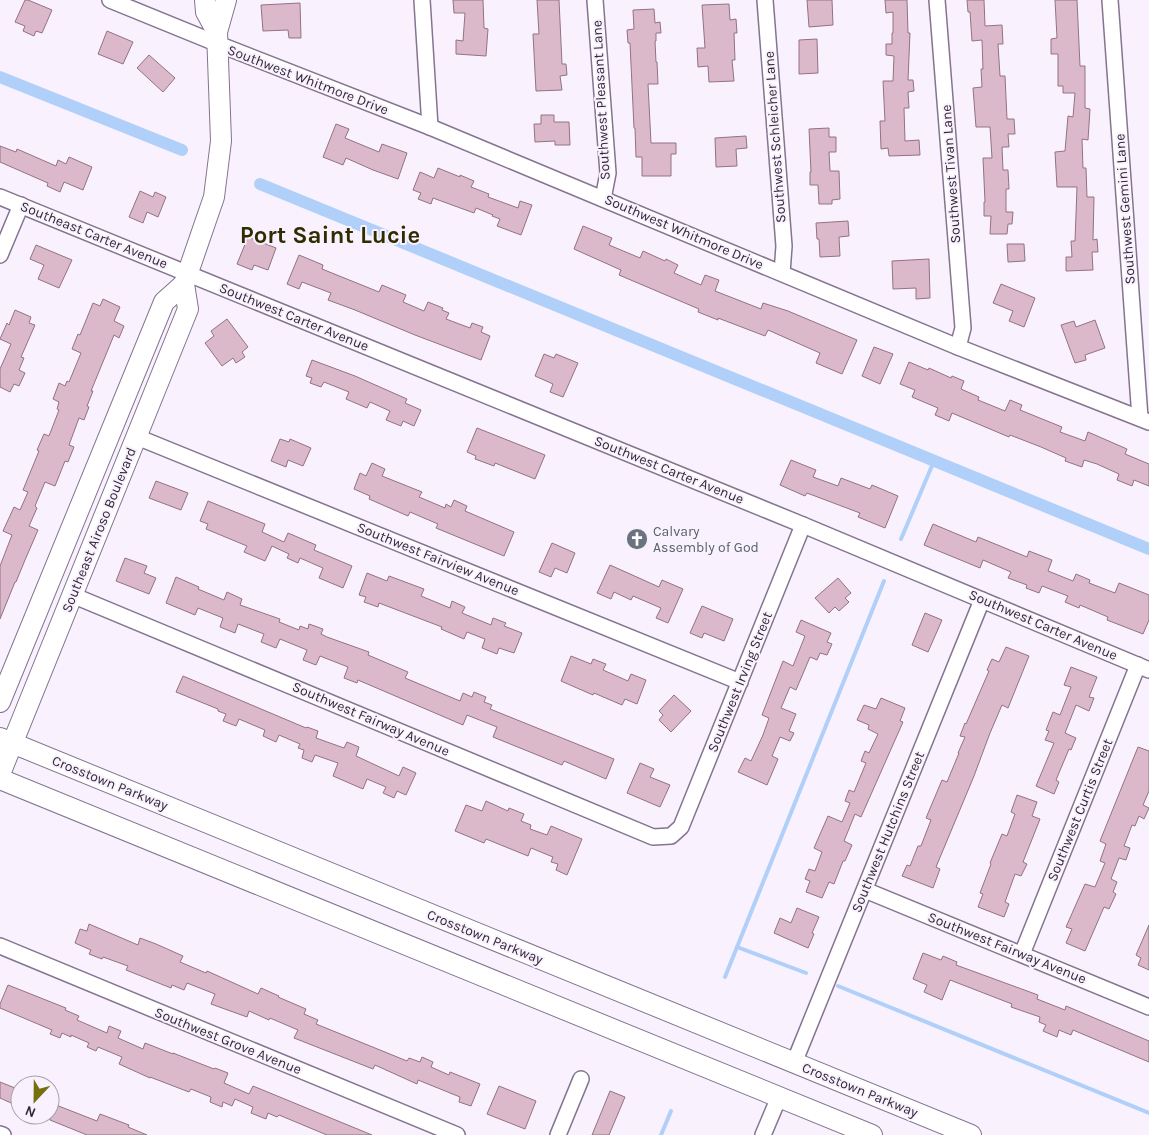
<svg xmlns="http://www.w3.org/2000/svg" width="1149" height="1135" font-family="Karla,sans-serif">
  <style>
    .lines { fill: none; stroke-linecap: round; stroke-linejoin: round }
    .stream { stroke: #b0d0f9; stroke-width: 4 }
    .canal { stroke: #b0d0f9; stroke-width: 12 }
    .building { fill: #dcb9ca; stroke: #937282 }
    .street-casing { stroke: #857490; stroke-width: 18 }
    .secondary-casing { stroke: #857490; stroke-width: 22 }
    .street { stroke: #fff; stroke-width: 15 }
    .secondary { stroke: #fff; stroke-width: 20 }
    .labels { text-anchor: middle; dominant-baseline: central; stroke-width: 4; stroke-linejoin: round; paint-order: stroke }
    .street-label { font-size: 14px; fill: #302834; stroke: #f9f2fe }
    .worship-label { font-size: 14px; fill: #5b616d; stroke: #f9f2fe; text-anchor: start }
    .town-label { font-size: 24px; font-weight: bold; fill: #2f2c01; stroke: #f9f2fe }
  </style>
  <rect width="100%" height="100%" fill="#f9f2fe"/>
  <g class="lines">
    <g class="stream">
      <polyline points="901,539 934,461"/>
      <polyline points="737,947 806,973"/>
      <polyline points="725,977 884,581"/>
      <polyline points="838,986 1149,1113"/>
      <polyline points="661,1135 671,1111"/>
    </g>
    <g class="canal">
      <polyline points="0,77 182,150"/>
      <polyline points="260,184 1149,549"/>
    </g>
  </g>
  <g class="building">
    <polygon points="25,0 28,0 52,10 42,33 36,31 34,36 23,31 25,26 15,22"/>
    <polygon points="453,0 483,0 484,28 488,29 486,56 456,54 456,40 463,41 465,13 454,13"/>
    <polygon points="537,0 559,0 562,64 566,64 567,75 560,76 562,90 536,91 533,34 539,34"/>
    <polygon points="807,0 832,0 833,25 809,27"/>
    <polygon points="885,0 907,0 908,33 910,33 908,80 913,80 914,91 908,92 909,108 904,108 905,141 919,140 920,155 889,156 888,148 881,149 880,121 885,121 883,81 893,81 894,56 886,55 886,44 892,44 892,33 893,33 893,12 886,13"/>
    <polygon points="967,0 984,0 985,26 1002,25 1003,44 998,44 1000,76 1005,76 1007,119 1014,119 1015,134 1008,134 1009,147 1002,147 1003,170 1008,170 1009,189 1006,189 1006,212 1013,212 1012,224 1008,224 1007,234 990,234 991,216 984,216 984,202 985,202 983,158 992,158 990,127 976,127 973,88 982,87 981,69 983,69 982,40 972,41 970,12 968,12"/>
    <polygon points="1055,0 1077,0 1080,66 1085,66 1085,108 1090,109 1088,140 1082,139 1083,168 1086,168 1087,197 1094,197 1093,240 1097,239 1098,252 1092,252 1093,270 1066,271 1066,257 1072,257 1071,241 1075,241 1077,187 1057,187 1055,152 1065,151 1068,116 1073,117 1075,93 1063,93 1063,86 1058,86 1058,54 1051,54 1051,39 1057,38"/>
    <polygon points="300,3 301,38 289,38 288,30 263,31 261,5"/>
    <polygon points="729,4 730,20 736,19 737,33 734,33 735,60 732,60 734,81 709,82 708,66 698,67 697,48 705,48 702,5"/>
    <polygon points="654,9 655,23 660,22 661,33 656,33 656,41 655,41 656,62 657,62 658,84 648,84 651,143 676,143 676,154 671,154 671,176 642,176 642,157 636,157 635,128 634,128 630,43 628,43 627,30 634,29 633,10"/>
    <polygon points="107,31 133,42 123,64 98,54"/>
    <polygon points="817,39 818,73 799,74 799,40"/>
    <polygon points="149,55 175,78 163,92 137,68"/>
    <polygon points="541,115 554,115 554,122 569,122 570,145 555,145 555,141 535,142 534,124 541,124"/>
    <polygon points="336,124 349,129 345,138 379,152 382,144 407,153 398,179 373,170 346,158 343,165 323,157"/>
    <polygon points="829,128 829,137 836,137 836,152 829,152 830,171 839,171 840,199 832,200 832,204 819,204 818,185 810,185 810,172 811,172 809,129"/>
    <polygon points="746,136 747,148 736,149 737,166 716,167 715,138"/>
    <polygon points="0,146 16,152 17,149 56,166 58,160 66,164 69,157 92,167 83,190 64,182 60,192 47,186 48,183 0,162"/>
    <polygon points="438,168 460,177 460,175 474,181 471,187 489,194 488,197 518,208 520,201 532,205 521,235 497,226 500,219 492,216 493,215 476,208 474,213 433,198 431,204 418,199 421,193 413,190 420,172 434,178"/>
    <polygon points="140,191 153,197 155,192 166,197 158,217 147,212 143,223 129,217"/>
    <polygon points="848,221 849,236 839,237 840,256 820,257 819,239 817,239 816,223"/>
    <polygon points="583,226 612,238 609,245 640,258 643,251 665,261 666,259 678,265 674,273 701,285 705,275 719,280 715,291 761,309 763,303 788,311 857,340 842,374 816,363 820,353 768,330 765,336 718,318 718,320 698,312 699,309 619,275 621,270 574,249"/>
    <polygon points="248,237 276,248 268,270 254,265 252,270 237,264"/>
    <polygon points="1007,244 1024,244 1025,261 1008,262"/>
    <polygon points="36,245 72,260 59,288 38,279 44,265 30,259"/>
    <polygon points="299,255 323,265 322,269 379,292 382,285 406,295 403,302 424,311 428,302 443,308 442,310 449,313 446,319 470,328 472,323 483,327 481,332 490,336 481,360 415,335 355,310 328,300 331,293 302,282 299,289 287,284"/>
    <polygon points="929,259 930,298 916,299 916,288 893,289 892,261"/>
    <polygon points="1001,284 1035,298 1024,327 1009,321 1013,311 993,303"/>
    <polygon points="103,299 120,307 114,321 124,326 119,338 114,335 91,391 93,391 87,406 89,407 84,420 79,418 69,445 74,447 68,462 65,461 55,486 45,482 35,506 37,508 29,526 38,530 25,560 16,582 15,582 0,619 0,566 12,535 3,531 14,507 20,510 28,492 23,490 39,451 37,450 44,434 49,436 59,410 57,409 59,402 53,399 59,383 65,386 67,381 69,382 81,353 72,349 78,334 80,335 93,303 100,306"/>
    <polygon points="15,310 31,317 29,323 35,325 21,357 24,358 19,370 25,373 19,386 14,384 10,392 0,387 0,369 11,344 0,339 7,323 9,325"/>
    <polygon points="227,319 248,347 242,352 245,357 236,363 233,358 222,366 205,343 214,336 211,331"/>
    <polygon points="1095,320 1105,348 1085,355 1086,360 1075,363 1061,325 1074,321 1076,327"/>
    <polygon points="874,347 893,354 880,384 862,376"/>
    <polygon points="544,354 554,358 556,354 578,363 563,397 550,392 553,384 535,376"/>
    <polygon points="312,360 355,376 407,399 405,403 421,410 414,426 403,421 401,426 386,420 390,411 370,402 367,408 346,399 349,392 324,382 321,387 310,383 312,378 306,376"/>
    <polygon points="909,362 928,370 929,368 951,378 952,376 964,381 961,389 979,397 978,400 1005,411 1010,400 1022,405 1020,410 1062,427 1060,432 1085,441 1088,432 1127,449 1125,454 1149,464 1149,486 1134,480 1132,486 1117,480 1119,474 1097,464 1084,460 1082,467 1065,461 1066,458 1041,447 1010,435 1009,437 952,413 949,421 935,415 938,408 912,397 915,390 900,384"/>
    <polygon points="477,428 545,455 535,479 495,463 494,466 475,459 476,456 467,452"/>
    <polygon points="280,439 289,442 290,439 311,448 303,466 288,460 286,467 271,461"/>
    <polygon points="791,460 816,470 813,477 838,486 841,478 870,489 872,485 898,496 885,528 858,517 860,513 807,493 805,496 780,485"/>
    <polygon points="372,463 385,469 382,476 422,492 419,497 445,508 446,504 451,507 454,500 467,506 465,511 514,532 504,556 436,528 438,524 410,512 408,516 369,499 370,496 354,489 360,473 366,476"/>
    <polygon points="156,481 188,493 181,510 149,498"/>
    <polygon points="208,501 265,524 262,532 284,542 288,533 316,545 314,550 352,566 343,588 319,578 323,568 300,558 298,563 287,558 289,554 272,546 265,561 244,552 247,546 206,529 208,524 200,521"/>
    <polygon points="933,524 976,542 978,537 1027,557 1029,551 1052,560 1048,571 1073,581 1076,574 1090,580 1089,583 1115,593 1119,583 1149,595 1149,620 1143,634 1107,620 1108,617 1080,605 1079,608 1065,602 1068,596 1042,586 1039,593 1026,588 1027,585 1008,578 1011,572 983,560 980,568 924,545"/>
    <polygon points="552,543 575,553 567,573 555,568 551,577 539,572"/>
    <polygon points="125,558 147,566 144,573 156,578 149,594 116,581"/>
    <polygon points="610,565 659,587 662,580 683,589 668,623 656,618 661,608 633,596 631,600 614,592 611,599 597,593"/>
    <polygon points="367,573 387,581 389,576 424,589 421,596 450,608 452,601 465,607 462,613 491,625 493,618 506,623 504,626 522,633 514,653 499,648 497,654 482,648 485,639 467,632 464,639 441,629 442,627 379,603 378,607 364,602 366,597 359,595"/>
    <polygon points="176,577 199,587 198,589 224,600 227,592 242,599 240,605 280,619 279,622 299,630 300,626 308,629 309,624 323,629 321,634 327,637 369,652 368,655 408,672 405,678 460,701 463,693 472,697 474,692 486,697 484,702 492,705 490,709 614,759 606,779 564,761 562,765 493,737 497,727 467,715 463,725 358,680 357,683 344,678 348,667 320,656 316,665 303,660 307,650 280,639 276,648 261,642 264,634 238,624 235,633 220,627 223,618 198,608 195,615 166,603"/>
    <polygon points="838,578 851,593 845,598 849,602 839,611 835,607 829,613 815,598"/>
    <polygon points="702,606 733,619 724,641 704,633 702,638 690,633"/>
    <polygon points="925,613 942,620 928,652 912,645"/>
    <polygon points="801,620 831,633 827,642 832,644 827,655 820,653 817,660 810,657 796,690 790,687 781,708 796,714 789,731 794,733 790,741 780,737 772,756 778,759 767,785 738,772 745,758 751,761 763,735 769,718 762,715 783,661 793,666 805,636 796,632"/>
    <polygon points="1006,647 1029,656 1008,708 1002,705 990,733 974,776 936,867 940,869 933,888 902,876 907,865 910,866 918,846 921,846 931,820 926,818 942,780 947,782 959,753 958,753 965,737 960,736 965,723 966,724 989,671 987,670 992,659 999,662"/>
    <polygon points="571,656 591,664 593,659 606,664 603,670 628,681 631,674 646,680 637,704 625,699 622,705 594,693 593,695 561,681"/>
    <polygon points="1071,667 1097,677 1089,697 1094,698 1089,711 1076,705 1065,733 1076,738 1071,750 1069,749 1056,780 1059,782 1054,794 1036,786 1054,743 1045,740 1049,731 1046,730 1053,712 1060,715 1071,687 1064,685"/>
    <polygon points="183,676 306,728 307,727 318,731 316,738 344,748 347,742 359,747 356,756 399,776 403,767 416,773 406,795 397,791 394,798 383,793 386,787 367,779 363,789 333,776 338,763 315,755 312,762 302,758 304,750 298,748 300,744 279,735 276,742 263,736 265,730 246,722 239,719 236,726 223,721 226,714 218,711 218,709 176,692"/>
    <polygon points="674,695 691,711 671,732 659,720 663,715 659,711"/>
    <polygon points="881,698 905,708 900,721 903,722 861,817 855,814 844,841 852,845 845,861 843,861 834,884 829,882 822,898 806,892 810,881 805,879 809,869 815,871 822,852 814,848 828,816 842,822 850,803 845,801 849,790 854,792 866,763 861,761 865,751 869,753 878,734 868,729 869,725 857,720 864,705 876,709"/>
    <polygon points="1138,747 1149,751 1149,791 1143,805 1149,808 1144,819 1139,816 1135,826 1132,825 1124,846 1130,848 1126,860 1119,858 1111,879 1117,882 1113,892 1116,894 1109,909 1104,907 1085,951 1066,943 1072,929 1066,927 1085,884 1095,887 1105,863 1100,861 1106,844 1100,841"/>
    <polygon points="640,763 654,769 650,777 670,785 660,807 627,793"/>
    <polygon points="1017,795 1037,802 1032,816 1040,819 1023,862 1027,864 1021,876 1015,874 1005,902 1009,904 1004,917 978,907 983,894 980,893 991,864 990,863 1002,834 1007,836 1015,814 1011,812"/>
    <polygon points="486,801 508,811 509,808 524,814 521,821 531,825 530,829 547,835 551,826 582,839 567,875 556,870 558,864 551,862 553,857 531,848 528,856 486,839 484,843 455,831 466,805 482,811"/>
    <polygon points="797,908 819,917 812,933 814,934 808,948 774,933 780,918 791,923"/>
    <polygon points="89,924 138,945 140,938 156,944 183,956 180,962 206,973 207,971 258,994 261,988 279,996 278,997 306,1009 304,1014 318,1020 316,1024 407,1061 409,1058 420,1062 422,1057 433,1062 431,1067 449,1075 450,1072 480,1084 471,1106 459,1102 460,1097 418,1080 417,1084 375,1065 373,1069 294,1038 298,1030 270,1018 269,1020 249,1011 247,1017 211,1004 215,994 187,983 184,990 172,985 171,988 126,970 128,966 103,957 102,959 89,954 91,950 75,943 80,929 87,931"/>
    <polygon points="1149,925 1149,970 1138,965 1141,958 1136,955"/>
    <polygon points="923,953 941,960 943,956 957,962 956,965 1038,995 1037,999 1065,1010 1066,1006 1149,1041 1149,1062 1073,1030 1071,1035 1059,1030 1057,1037 1043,1031 1046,1025 1039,1022 1040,1017 1011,1007 1012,1004 950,980 942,1000 924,992 927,985 913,979"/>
    <polygon points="8,985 66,1008 65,1010 79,1016 77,1020 107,1033 109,1026 121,1031 118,1038 143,1049 145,1043 173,1054 173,1053 214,1069 215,1068 228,1073 224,1083 249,1094 253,1086 372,1135 327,1135 279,1115 277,1117 268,1113 266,1119 251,1113 253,1107 235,1099 232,1106 223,1102 222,1107 210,1102 211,1097 191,1089 189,1092 150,1077 150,1078 119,1064 122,1057 98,1047 96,1051 87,1047 89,1043 71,1035 71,1037 62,1033 60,1038 50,1034 52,1030 0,1008 0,1004"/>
    <polygon points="0,1082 20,1090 20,1107 0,1098"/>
    <polygon points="499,1086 536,1101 525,1129 487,1114"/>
    <polygon points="610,1091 625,1097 609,1135 592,1135"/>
    <polygon points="56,1105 97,1121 100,1114 129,1125 128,1127 147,1135 87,1135 50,1120"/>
  </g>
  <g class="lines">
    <g class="street-casing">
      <g id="street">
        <polyline points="110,0 218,44 430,127 958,347 1149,422"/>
        <polyline points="422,0 430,127"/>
        <polyline points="595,0 608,173 603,199"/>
        <polyline points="765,0 784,246 782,273"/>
        <polyline points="937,0 963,328 958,347"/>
        <polyline points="1110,0 1140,418"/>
        <polyline points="0,197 803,525 1149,670"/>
        <polyline points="0,255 21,205"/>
        <polyline points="137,437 740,682"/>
        <polyline points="72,595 653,837 671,836 681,827 803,525"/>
        <polyline points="865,890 1149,1007"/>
        <polyline points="0,946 457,1135"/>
        <polyline points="1022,954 1138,665"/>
        <polyline points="794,1063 982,600"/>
        <polyline points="0,1134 3,1135"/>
        <polyline points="558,1135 581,1079"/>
        <polyline points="763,1135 779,1097"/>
      </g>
    </g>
    <g class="secondary-casing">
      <g id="secondary">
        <polyline points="205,0 206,12 217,32"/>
        <polyline points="0,702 164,302 184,284 214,197 221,141 217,32 226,0"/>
        <polyline points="0,738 971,1135"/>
        <polyline points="0,774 188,309 184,284"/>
        <polyline points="0,779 872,1135"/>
      </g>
    </g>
    <use href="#street" class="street"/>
    <use href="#secondary" class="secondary"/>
  </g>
  <defs>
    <g id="church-disc" transform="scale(1.125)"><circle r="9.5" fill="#6b7280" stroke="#f9f2fe"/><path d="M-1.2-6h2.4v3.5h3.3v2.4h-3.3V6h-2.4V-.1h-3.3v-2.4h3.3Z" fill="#fff"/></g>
  </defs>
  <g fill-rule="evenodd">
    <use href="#church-disc" x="637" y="539"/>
  </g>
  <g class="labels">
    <g class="street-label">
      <text transform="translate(308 80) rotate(21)">Southwest Whitmore Drive</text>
      <text transform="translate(601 100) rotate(-93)">Southwest Pleasant Lane</text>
      <text transform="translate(775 137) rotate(-94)">Southwest Schleicher Lane</text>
      <text transform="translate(951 174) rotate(-94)">Southwest Tivan Lane</text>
      <text transform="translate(1125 209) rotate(-94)">Southwest Gemini Lane</text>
      <text transform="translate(684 232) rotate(23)">Southwest Whitmore Drive</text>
      <text transform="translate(94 235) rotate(22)">Southeast Carter Avenue</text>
      <text transform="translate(294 317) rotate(22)">Southwest Carter Avenue</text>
      <text transform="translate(669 470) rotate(22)">Southwest Carter Avenue</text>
      <text transform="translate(99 530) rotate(-68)">Southeast Airoso Boulevard</text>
      <text transform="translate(438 559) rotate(22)">Southwest Fairview Avenue</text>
      <text transform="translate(1043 625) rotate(23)">Southwest Carter Avenue</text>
      <text transform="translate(740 682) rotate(-68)">Southwest Irving Street</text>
      <text transform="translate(371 719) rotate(23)">Southwest Fairway Avenue</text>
      <text transform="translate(110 783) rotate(22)">Crosstown Parkway</text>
      <text transform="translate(1080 810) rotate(-68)">Southwest Curtis Street</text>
      <text transform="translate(888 832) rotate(-68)">Southwest Hutchins Street</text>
      <text transform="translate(485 937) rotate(22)">Crosstown Parkway</text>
      <text transform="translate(1007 948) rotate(22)">Southwest Fairway Avenue</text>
      <text transform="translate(228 1041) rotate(22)">Southwest Grove Avenue</text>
      <text transform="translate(860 1090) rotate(22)">Crosstown Parkway</text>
    </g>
    <g class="worship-label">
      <text x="653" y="531">Calvary<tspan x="653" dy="16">Assembly of God</tspan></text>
    </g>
    <g class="town-label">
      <text x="330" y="235">Port Saint Lucie</text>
    </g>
  </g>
  <g transform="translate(35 1100) rotate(202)"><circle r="24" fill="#f9f2fe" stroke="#a9a1ad"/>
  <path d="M0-4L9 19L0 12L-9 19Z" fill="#766f0e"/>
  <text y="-8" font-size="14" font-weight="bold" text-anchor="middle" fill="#302834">N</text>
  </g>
</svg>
